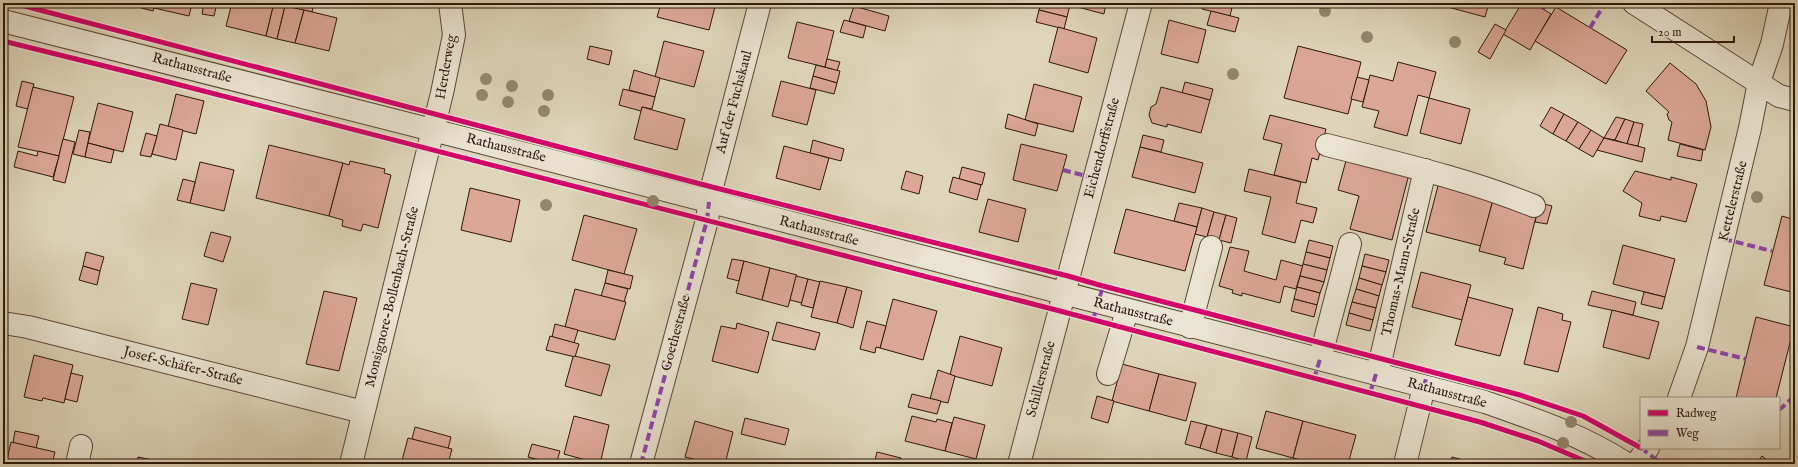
<svg xmlns="http://www.w3.org/2000/svg" width="1798" height="467" font-family="'IM FELL English',serif">
  <style>
    .building { fill: #dca797; stroke: #2d170b }
    .lines { fill: none; stroke-linecap: round; stroke-linejoin: round }
    .minor-casing { stroke: #5a4637; stroke-width: 24 }
    .minor { stroke: #eae4d2; stroke-width: 22 }
    .quiet { stroke: #8e44ad; stroke-width: 4; stroke-dasharray: 8 4; stroke-linecap: butt }
    .cycleway-casing { stroke: #eae4d2; stroke-width: 8 }
    .cycleway { stroke: #d6006c; stroke-width: 5 }
    .tree { fill: #94876f }
    .labels { text-anchor: middle; dominant-baseline: central; stroke-width: 3; stroke-linejoin: round; paint-order: stroke }
    .street-label { font-size: 14px; fill: #2d170b; stroke: #eae4d2 }
  </style>
  <rect width="100%" height="100%" fill="#dfd5ba"/>
  <filter id="stains"><feTurbulence type="fractalNoise" baseFrequency=".005" numOctaves="4"/><feColorMatrix values="0 0 0 0 .2 0 0 0 0 .09 0 0 0 0 .02 0 0 0 .5 -.17"/></filter>
  <radialGradient id="worn" r=".72"><stop offset=".6" stop-color="#630" stop-opacity="0"/><stop offset="1" stop-color="#630" stop-opacity=".3"/></radialGradient>
  <g class="building">
    <polygon points="142,3 155,3 153,11 141,8"/>
    <polygon points="155,3 192,3 189,16 154,8"/>
    <polygon points="204,3 217,3 214,16 202,14"/>
    <polygon points="232,3 274,3 266,36 226,26"/>
    <polygon points="274,3 285,6 277,39 266,36"/>
    <polygon points="298,3 314,3 312,12 297,9"/>
    <polygon points="661,3 716,3 709,30 657,17"/>
    <polygon points="1041,3 1063,3 1070,5 1067,17 1039,10"/>
    <polygon points="1063,3 1106,3 1104,14"/>
    <polygon points="1204,3 1233,3 1230,16 1202,9"/>
    <polygon points="1433,3 1489,3 1485,17"/>
    <polygon points="1522,3 1533,3 1551,14 1530,50 1503,34"/>
    <polygon points="285,6 304,10 295,43 277,39"/>
    <polygon points="854,6 889,16 885,31 849,21"/>
    <polygon points="1556,7 1627,50 1606,84 1535,41"/>
    <polygon points="304,10 337,18 329,51 295,43"/>
    <polygon points="1039,10 1067,17 1064,29 1036,22"/>
    <polygon points="1211,11 1239,18 1235,32 1207,25"/>
    <polygon points="844,20 866,26 863,38 840,32"/>
    <polygon points="1169,20 1206,30 1198,63 1161,54"/>
    <polygon points="797,22 834,31 825,67 788,58"/>
    <polygon points="1495,24 1506,30 1490,59 1478,52"/>
    <polygon points="1058,27 1097,38 1088,73 1049,62"/>
    <polygon points="664,41 704,51 694,87 655,77"/>
    <polygon points="590,46 612,51 609,65 587,59"/>
    <polygon points="1298,46 1361,62 1348,114 1284,98"/>
    <polygon points="827,59 840,62 837,71 825,67"/>
    <polygon points="1398,62 1436,72 1429,98 1418,95 1407,136 1374,127 1379,111 1362,107 1370,75 1393,81"/>
    <polygon points="1670,63 1696,84 1706,101 1711,127 1705,150 1668,140 1672,122 1669,120 1667,114 1669,112 1646,91"/>
    <polygon points="816,65 840,71 837,83 813,76"/>
    <polygon points="634,70 660,78 655,97 629,90"/>
    <polygon points="813,76 837,83 834,94 810,88"/>
    <polygon points="1357,77 1369,80 1363,102 1351,99"/>
    <polygon points="22,81 34,84 28,109 16,106"/>
    <polygon points="781,81 816,90 807,125 772,116"/>
    <polygon points="1185,82 1213,89 1210,100 1182,93"/>
    <polygon points="1034,84 1082,97 1073,132 1025,120"/>
    <polygon points="33,87 74,97 59,156 18,147"/>
    <polygon points="1161,87 1210,100 1201,133 1167,124 1167,127 1152,123 1149,115 1151,107 1156,104"/>
    <polygon points="623,89 655,97 652,109 642,107 641,111 619,105"/>
    <polygon points="176,94 204,101 196,134 168,127"/>
    <polygon points="1429,98 1470,109 1461,144 1420,133"/>
    <polygon points="98,103 133,112 123,152 88,143"/>
    <polygon points="642,107 685,119 677,150 634,139"/>
    <polygon points="1551,107 1564,114 1553,134 1540,126"/>
    <polygon points="1008,114 1038,124 1035,136 1005,128"/>
    <polygon points="1564,114 1578,122 1566,141 1553,134"/>
    <polygon points="1270,115 1326,129 1318,160 1312,158 1306,183 1274,175 1282,144 1263,139"/>
    <polygon points="1616,117 1625,119 1615,140 1604,138"/>
    <polygon points="1625,119 1634,122 1627,144 1615,140"/>
    <polygon points="1578,122 1591,130 1579,149 1566,141"/>
    <polygon points="1634,122 1643,124 1638,146 1627,144"/>
    <polygon points="160,124 183,130 176,160 152,154"/>
    <polygon points="79,130 90,132 85,157 73,154"/>
    <polygon points="1591,130 1604,138 1593,157 1579,149"/>
    <polygon points="146,133 157,136 151,157 140,155"/>
    <polygon points="1143,135 1164,140 1161,152 1140,147"/>
    <polygon points="1604,138 1645,148 1642,162 1597,150"/>
    <polygon points="63,139 75,142 65,183 53,180"/>
    <polygon points="813,140 844,149 841,161 810,153"/>
    <polygon points="88,143 114,150 111,163 85,157"/>
    <polygon points="1021,144 1067,155 1057,191 1013,180"/>
    <polygon points="1680,144 1703,150 1701,161 1677,156"/>
    <polygon points="269,145 343,163 329,216 256,198"/>
    <polygon points="784,146 829,158 820,190 776,178"/>
    <polygon points="1140,147 1203,163 1195,193 1132,177"/>
    <polygon points="18,151 37,156 38,151 59,156 53,177 14,167"/>
    <polygon points="1347,157 1409,174 1392,240 1350,229 1359,196 1338,190"/>
    <polygon points="350,161 385,169 384,173 391,175 378,228 363,224 361,231 342,226 343,220 329,216 343,163 349,165"/>
    <polygon points="200,162 234,170 224,211 190,203"/>
    <polygon points="962,167 985,173 982,185 959,179"/>
    <polygon points="1249,169 1301,182 1296,203 1317,208 1313,223 1301,220 1295,243 1262,234 1271,197 1244,191"/>
    <polygon points="906,171 923,176 919,194 901,189"/>
    <polygon points="1635,171 1671,180 1671,177 1697,184 1686,222 1661,216 1660,221 1639,216 1642,203 1623,191"/>
    <polygon points="1795,174 1795,193 1790,192"/>
    <polygon points="953,177 981,185 977,200 949,192"/>
    <polygon points="183,179 195,182 190,203 177,200"/>
    <polygon points="1439,182 1494,196 1481,246 1426,232"/>
    <polygon points="470,188 520,200 511,242 461,230"/>
    <polygon points="988,199 1026,209 1018,242 979,232"/>
    <polygon points="1493,200 1537,213 1523,269 1504,264 1506,258 1479,251"/>
    <polygon points="1179,203 1202,208 1197,227 1174,221"/>
    <polygon points="1540,203 1552,206 1547,224 1535,222"/>
    <polygon points="1202,208 1214,212 1207,237 1195,234"/>
    <polygon points="1126,209 1197,227 1185,271 1114,253"/>
    <polygon points="1214,212 1226,215 1219,240 1207,237"/>
    <polygon points="584,215 637,229 624,274 572,260"/>
    <polygon points="1226,215 1237,218 1231,243 1219,240"/>
    <polygon points="1782,216 1795,220 1795,293 1764,285"/>
    <polygon points="211,232 231,237 223,262 204,256"/>
    <polygon points="1309,240 1333,246 1330,258 1306,252"/>
    <polygon points="1623,245 1675,259 1665,297 1613,284"/>
    <polygon points="1230,247 1249,251 1244,271 1276,280 1281,260 1303,266 1296,289 1284,286 1280,303 1242,293 1242,296 1232,293 1233,290 1219,286"/>
    <polygon points="86,252 104,257 100,271 83,266"/>
    <polygon points="1306,252 1330,258 1327,270 1303,264"/>
    <polygon points="1365,254 1389,260 1386,272 1362,266"/>
    <polygon points="732,259 744,261 739,281 727,278"/>
    <polygon points="744,261 770,268 762,300 736,293"/>
    <polygon points="1303,264 1327,270 1324,282 1300,276"/>
    <polygon points="83,266 100,271 97,285 79,280"/>
    <polygon points="1362,266 1386,272 1382,285 1359,278"/>
    <polygon points="770,268 797,275 788,307 762,300"/>
    <polygon points="608,270 633,276 630,289 605,283"/>
    <polygon points="1421,272 1471,285 1462,320 1412,307"/>
    <polygon points="796,276 808,279 802,303 790,300"/>
    <polygon points="1300,276 1324,282 1320,293 1297,287"/>
    <polygon points="1359,278 1382,285 1379,296 1356,289"/>
    <polygon points="808,279 820,282 813,308 801,305"/>
    <polygon points="820,281 847,287 837,323 811,317"/>
    <polygon points="191,283 217,289 208,325 182,319"/>
    <polygon points="605,283 628,289 624,302 601,296"/>
    <polygon points="847,287 862,291 853,328 837,323"/>
    <polygon points="1297,287 1320,293 1317,305 1294,299"/>
    <polygon points="575,289 626,302 615,340 565,327"/>
    <polygon points="1356,289 1379,296 1376,308 1352,302"/>
    <polygon points="324,291 357,298 339,371 306,364"/>
    <polygon points="1592,291 1636,302 1633,315 1588,305"/>
    <polygon points="1644,292 1665,297 1662,309 1641,304"/>
    <polygon points="1468,297 1513,309 1500,356 1455,345"/>
    <polygon points="893,299 937,311 923,360 880,348"/>
    <polygon points="1294,299 1317,305 1314,317 1291,311"/>
    <polygon points="1352,302 1376,308 1373,320 1349,313"/>
    <polygon points="1538,307 1563,314 1562,320 1571,322 1558,372 1524,364"/>
    <polygon points="1612,310 1659,322 1649,359 1603,347"/>
    <polygon points="1349,313 1373,320 1370,331 1346,325"/>
    <polygon points="1756,317 1794,327 1776,398 1736,398"/>
    <polygon points="867,321 886,326 880,348 876,347 875,353 860,349"/>
    <polygon points="777,322 820,333 815,350 772,340"/>
    <polygon points="737,323 769,332 758,373 712,361 721,326 736,329"/>
    <polygon points="555,324 578,330 574,343 552,337"/>
    <polygon points="550,336 579,344 575,357 546,350"/>
    <polygon points="960,336 1002,348 992,386 950,375"/>
    <polygon points="34,355 73,365 64,403 43,398 42,401 24,397"/>
    <polygon points="575,356 610,365 601,396 565,386 573,357"/>
    <polygon points="1122,364 1159,374 1149,411 1112,401"/>
    <polygon points="938,370 955,376 948,403 930,399"/>
    <polygon points="71,373 83,376 77,402 65,399"/>
    <polygon points="1159,374 1196,383 1186,421 1149,411"/>
    <polygon points="912,394 941,401 937,414 908,407"/>
    <polygon points="1097,396 1114,401 1108,423 1091,418"/>
    <polygon points="1266,411 1303,421 1293,458 1256,448"/>
    <polygon points="574,416 609,425 600,464 564,454"/>
    <polygon points="912,416 936,422 937,419 952,423 945,451 905,441"/>
    <polygon points="954,417 985,425 976,459 945,451"/>
    <polygon points="745,418 789,429 785,445 741,434"/>
    <polygon points="695,421 733,432 725,464 714,464 685,457"/>
    <polygon points="1191,421 1207,425 1200,448 1185,444"/>
    <polygon points="1303,421 1356,435 1348,464 1316,464 1293,458"/>
    <polygon points="1207,425 1222,429 1216,453 1200,448"/>
    <polygon points="415,427 451,437 448,449 412,439"/>
    <polygon points="1222,429 1238,433 1232,457 1216,453"/>
    <polygon points="15,431 39,436 36,448 13,443"/>
    <polygon points="1238,433 1252,437 1246,461 1232,457"/>
    <polygon points="408,438 452,449 448,464 401,464"/>
    <polygon points="11,442 55,452 52,464 6,464"/>
    <polygon points="532,444 560,451 556,464 528,457"/>
    <polygon points="877,452 901,458 900,464 874,464"/>
    <polygon points="1762,456 1772,464 1756,464"/>
    <polygon points="138,457 162,462 162,464 136,464"/>
    <polygon points="1452,457 1474,463 1474,464 1450,464"/>
  </g>
  <g class="lines">
    <g class="minor-casing">
      <g id="minor">
        <polyline points="1634,3 1779,96 1795,100"/>
        <path d="M3 21C498 144 990 277 1485 402 1536 420 1580 434 1627 464"/>
        <path d="M1327 145C1397 163 1467 179 1534 206"/>
        <polyline points="3,323 28,327 363,412"/>
        <polyline points="1190,327 1211,247"/>
        <polyline points="1320,359 1350,244"/>
        <polyline points="1108,374 1127,311"/>
        <polyline points="1376,374 1381,358 1425,170"/>
        <polyline points="1679,398 1697,347 1750,128 1759,82 1772,44 1781,3"/>
        <polyline points="77,464 81,446"/>
        <polyline points="351,464 442,93 454,35 450,3"/>
        <polyline points="641,464 707,220 712,187 760,3"/>
        <polyline points="1019,464 1141,3"/>
        <polyline points="1405,464 1424,387"/>
        <polyline points="1636,464 1648,448"/>
      </g>
    </g>
    <use href="#minor" class="minor"/>
    <g class="quiet">
      <polyline points="1543,9 1547,3"/>
      <polyline points="1590,28 1605,3"/>
      <polyline points="1063,170 1094,178"/>
      <polyline points="1724,239 1772,251"/>
      <polyline points="1093,320 1103,286"/>
      <polyline points="1697,347 1746,359"/>
      <polyline points="1314,379 1320,359"/>
      <polyline points="1424,387 1428,370"/>
      <polyline points="1370,393 1376,374"/>
      <polyline points="1779,410 1795,396"/>
      <polyline points="1641,448 1662,464"/>
      <polyline points="641,464 707,220 709,202"/>
    </g>
    <g class="cycleway-casing">
      <g id="cycleway">
        <polyline points="13,3 712,187 1068,276 1103,286 1520,395 1583,416 1641,448"/>
        <polyline points="3,41 149,77 1060,311 1480,422 1538,441 1592,464"/>
      </g>
    </g>
    <use href="#cycleway" class="cycleway"/>
  </g>
  <g class="tree">
    <circle cx="1325" cy="11" r="6"/>
    <circle cx="1367" cy="37" r="6"/>
    <circle cx="1455" cy="42" r="6"/>
    <circle cx="1233" cy="74" r="6"/>
    <circle cx="486" cy="79" r="6"/>
    <circle cx="512" cy="86" r="6"/>
    <circle cx="482" cy="95" r="6"/>
    <circle cx="548" cy="95" r="6"/>
    <circle cx="508" cy="102" r="6"/>
    <circle cx="544" cy="111" r="6"/>
    <circle cx="1757" cy="197" r="6"/>
    <circle cx="653" cy="201" r="6"/>
    <circle cx="546" cy="205" r="6"/>
    <circle cx="1571" cy="422" r="6"/>
    <circle cx="1563" cy="443" r="6"/>
  </g>
  <g class="labels">
    <g class="street-label">
      <text transform="translate(446 67) rotate(-80)">Herderweg</text>
      <text transform="translate(192 68) rotate(15)">Rathausstraße</text>
      <text transform="translate(734 102) rotate(-75)">Auf der Fuchskaul</text>
      <text transform="translate(506 148) rotate(14)">Rathausstraße</text>
      <text transform="translate(1102 148) rotate(-75)">Eichendorffstraße</text>
      <text transform="translate(1733 201) rotate(-76)">Kettelerstraße</text>
      <text transform="translate(819 231) rotate(15)">Rathausstraße</text>
      <text transform="translate(1401 272) rotate(-77)">Thomas-Mann-Straße</text>
      <text transform="translate(392 297) rotate(-76)">Monsignore-Bollenbach-Straße</text>
      <text transform="translate(1133 312) rotate(14)">Rathausstraße</text>
      <text transform="translate(676 333) rotate(-75)">Goethestraße</text>
      <text transform="translate(183 366) rotate(14)">Josef-Schäfer-Straße</text>
      <text transform="translate(1041 379) rotate(-75)">Schillerstraße</text>
      <text transform="translate(1447 393) rotate(15)">Rathausstraße</text>
    </g>
  </g>
  <rect width="1798" height="467" fill="none" stroke="#dfd5ba" stroke-width="16"/>
  <rect x="4" y="4" width="1790" height="459" fill="none" stroke="#2d170b" stroke-width="2"/>
  <rect x="8" y="8" width="1782" height="451" fill="none" stroke="#2d170b"/>
  <rect x="1640" y="397" width="140" height="52" fill="#eae4d2" stroke="#9e9282"/>
  <rect x="1648" y="410" width="20" height="6" fill="#d6006c" stroke="#9e9282"/>
  <text x="1676" y="417" font-size="12" fill="#2d170b">Radweg</text>
  <rect x="1648" y="430" width="20" height="6" fill="#8e44ad" stroke="#9e9282"/>
  <text x="1676" y="437" font-size="12" fill="#2d170b">Weg</text>
  <path d="M1652 36v6h82v-6" fill="none" stroke="#2d170b" stroke-width="2"/>
  <text x="1658" y="36" font-size="12" fill="#2d170b" stroke="#eae4d2" stroke-width="3" paint-order="stroke">20 m</text>
  <rect width="100%" height="100%" filter="url(#stains)"/>
  <rect width="100%" height="100%" fill="url(#worn)"/>
</svg>
